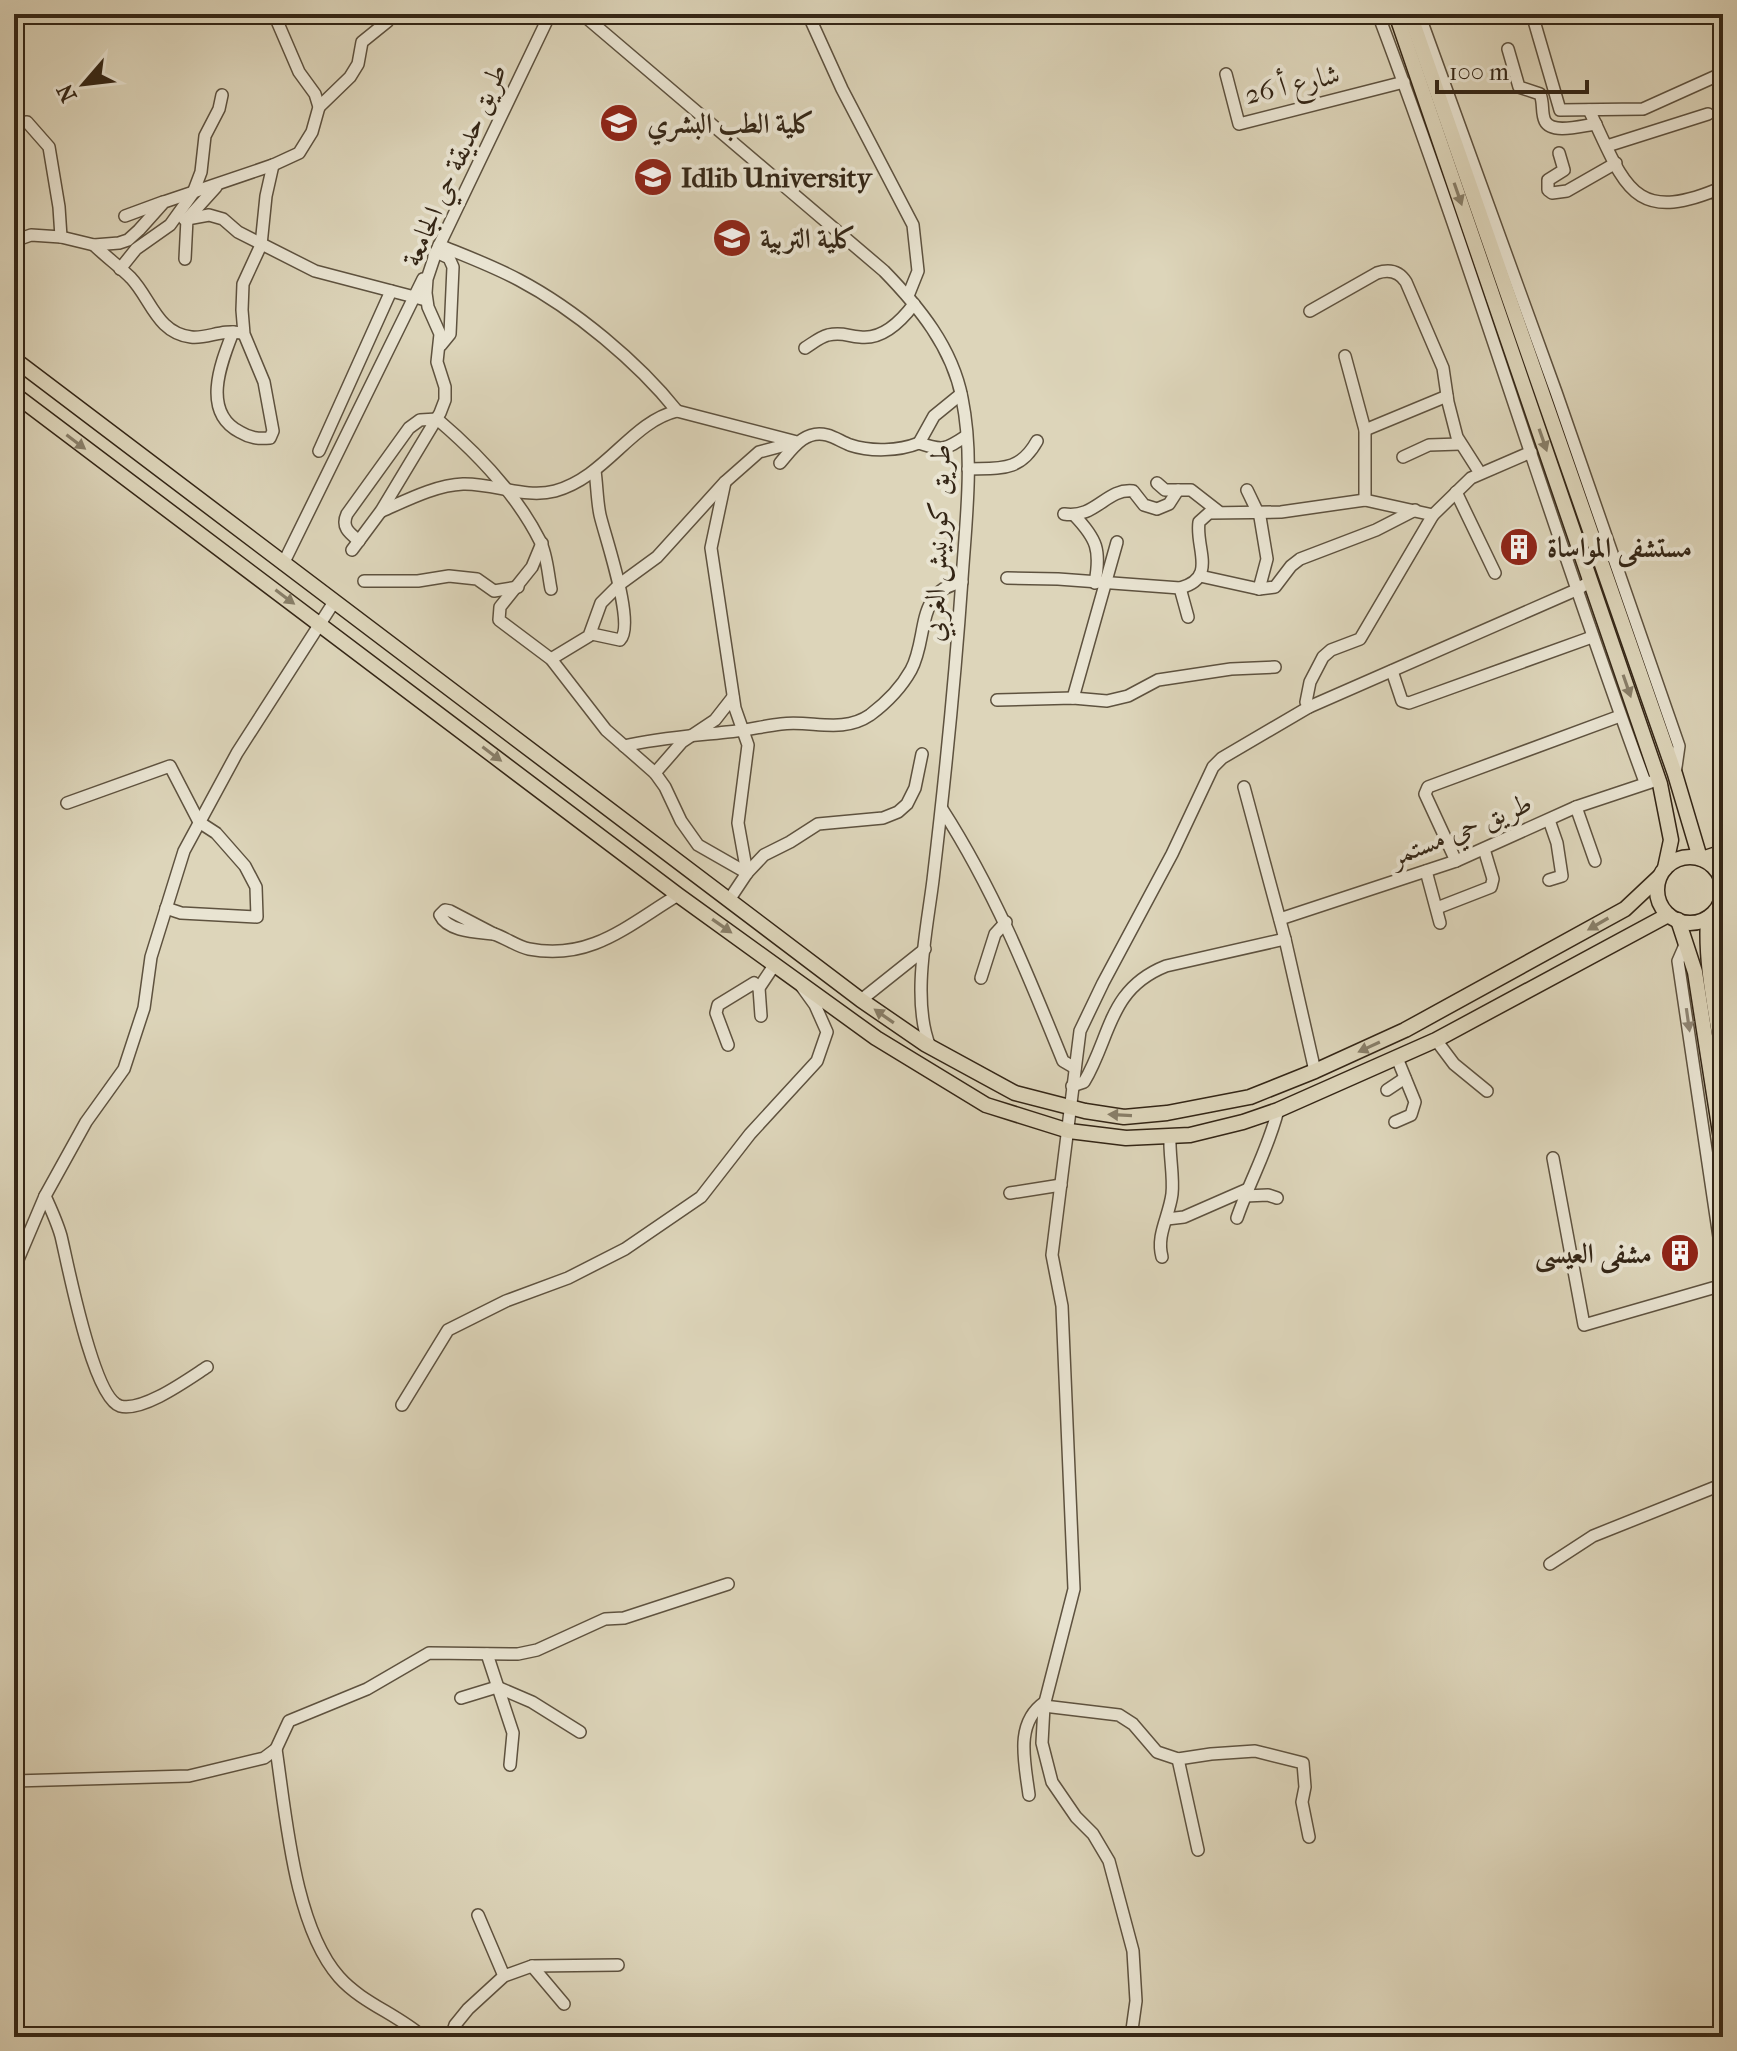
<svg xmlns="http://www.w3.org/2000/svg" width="1737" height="2051" font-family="'IM FELL French Canon',Amiri,serif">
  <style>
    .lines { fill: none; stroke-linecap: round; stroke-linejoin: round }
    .minor-casing { stroke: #5e523f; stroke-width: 14 }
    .major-casing { stroke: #342616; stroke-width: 17 }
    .minor { stroke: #e9e4d2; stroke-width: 11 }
    .major { stroke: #ddd5ba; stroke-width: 14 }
    .oneway { fill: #887e68 }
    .oneway2 { fill: #8e8574 }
    .labels { text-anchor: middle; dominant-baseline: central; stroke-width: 8; stroke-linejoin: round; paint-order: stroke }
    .street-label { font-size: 28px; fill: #342616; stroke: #e9e4d2 }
    .poi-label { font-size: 28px; font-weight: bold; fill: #342616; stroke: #e9e4d2; text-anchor: start }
  </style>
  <rect width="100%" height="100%" fill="#ddd5ba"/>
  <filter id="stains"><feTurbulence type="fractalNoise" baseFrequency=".0025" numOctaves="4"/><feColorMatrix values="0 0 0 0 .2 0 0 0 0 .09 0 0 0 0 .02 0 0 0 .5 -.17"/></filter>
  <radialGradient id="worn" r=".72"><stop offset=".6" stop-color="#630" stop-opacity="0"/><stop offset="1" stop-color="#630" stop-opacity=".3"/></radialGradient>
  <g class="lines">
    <g class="minor-casing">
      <g id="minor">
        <path d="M582 14 884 271C919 307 952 347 962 398 974 457 966 519 962 579 955 680 945 779 933 880 927 929 911 1000 930 1047"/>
        <polyline points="808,14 842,89 913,225 918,271 908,296"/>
        <path d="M1378 14C1474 268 1551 528 1645 782"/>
        <polyline points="1419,14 1556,392 1679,746 1675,774"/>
        <polyline points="1532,14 1560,110 1643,109 1723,73"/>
        <path d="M1508 49 1519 87 1540 94C1544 103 1541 113 1545 121 1552 135 1584 125 1596 124"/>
        <polyline points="1226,74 1239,124 1404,82"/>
        <polyline points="319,107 350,77 358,64 362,42 388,21"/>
        <path d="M1589 110C1625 184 1631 227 1723 187"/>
        <polyline points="14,124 27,122 49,147 59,207 61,237"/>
        <polyline points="1607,146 1708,114"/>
        <polyline points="1559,153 1564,170 1548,180 1548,190 1552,193 1567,191 1616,163"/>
        <polyline points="1715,191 1723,206"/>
        <polyline points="125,216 163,202"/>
        <polyline points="184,219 187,219 216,187"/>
        <polyline points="14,241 31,235 61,237 94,245 119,243 128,240 139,230 164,202 273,165 299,153 312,132 319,107 315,94 299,72 274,14"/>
        <path d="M94 245C106 257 119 266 131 278 151 299 157 333 191 337 207 339 222 329 240 333"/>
        <path d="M439 245C466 256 493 266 519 280 574 309 638 362 677 411"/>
        <polyline points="434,256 436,252 449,258 453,267 450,334 441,345"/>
        <polyline points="185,259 187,219 209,215 223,219 238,232 315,271 422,299"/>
        <polyline points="120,269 136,249 170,225 193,193 201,172 205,136 219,109 222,95"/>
        <path d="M1310 311 1377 273C1389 269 1399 271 1406 282L1443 368 1448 402 1457 437 1480 473"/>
        <path d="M233 332C221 363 201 412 240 432 250 438 258 439 270 438L273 431 264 382 244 334 242 310 243 284 261 245 266 196 273 165"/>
        <path d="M805 348C813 343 820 337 828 335 843 332 847 336 860 337 883 340 902 320 914 304"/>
        <polyline points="1345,356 1365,430 1365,500"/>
        <polyline points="1365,430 1447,396"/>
        <polyline points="919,443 934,416 961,394"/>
        <polyline points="319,451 391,291"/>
        <polyline points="1403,457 1429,445 1460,444"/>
        <path d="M780 463C792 449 805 429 827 435 835 437 842 442 850 445 871 452 899 451 919 443 943 451 945 450 966 436"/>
        <path d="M968 469C1000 468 1020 472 1037 441"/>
        <polyline points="725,482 711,548 735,708 748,745 738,823 747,873"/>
        <polyline points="1157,483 1165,490 1191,490 1218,511"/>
        <polyline points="1247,490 1260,517 1267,559 1259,589"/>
        <polyline points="1456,492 1495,573"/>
        <path d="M382 511C407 500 436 485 463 484 494 483 525 499 555 491 606 477 631 422 677 411L797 442"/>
        <path d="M1064 514C1096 519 1106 488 1133 491L1144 505 1157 509 1169 504 1178 490"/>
        <path d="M1074 515C1097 539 1101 550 1095 583"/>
        <path d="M359 541C349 533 341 527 347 514L409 428 420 420 437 419C477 453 516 493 540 541 547 554 548 574 551 589"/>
        <polyline points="542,543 532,567 500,607 499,620 551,659 606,730 655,773 665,787 681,821 698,845 747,873"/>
        <polyline points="352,550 381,511 440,413 445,400 445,387 437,362 440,334 428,307 426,293 427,279 436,252 550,14"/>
        <polyline points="283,564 423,279"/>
        <polyline points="1200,576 1259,589 1275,587 1291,566 1300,559 1376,530 1415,510"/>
        <path d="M1007 578 1058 579 1180 588C1218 578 1195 548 1199 522L1209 513 1281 512 1365 500 1433 515"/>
        <polyline points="364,581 418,581 449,576 477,579 494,591 518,587"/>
        <polyline points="1180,588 1188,617"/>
        <path d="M592 634 620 640C636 625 605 537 600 515 597 501 597 485 595 471"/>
        <polyline points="551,659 589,636 601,603 620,584 657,557 725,482 759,452 793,443"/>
        <polyline points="1392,671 1402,701 1409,703 1592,637"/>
        <polyline points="1073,698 1117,542"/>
        <polyline points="997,700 1073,698 1107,701 1128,696 1158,680 1231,669 1275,667"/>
        <polyline points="1309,707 1306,702 1310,682 1323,657 1331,650 1360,639 1433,515 1471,478 1531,452"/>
        <path d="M624 746C658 738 692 736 727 732 745 731 763 726 781 724 812 720 842 734 870 715 886 703 901 688 911 670 929 637 914 591 962 582"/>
        <polyline points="655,773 682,742 715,720 733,697"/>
        <polyline points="1244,787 1285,939 1315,1071"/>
        <polyline points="67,803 170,766 199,822 216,833 245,866 256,887 257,917 181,913 166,908"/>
        <polyline points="1576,807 1595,861"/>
        <path d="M942 809C994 890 1027 972 1063 1061L1075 1068"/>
        <polyline points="1456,861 1425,794 1428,787 1620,716"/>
        <polyline points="1426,871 1440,923"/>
        <polyline points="1549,880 1562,876 1557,843 1549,820"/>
        <polyline points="729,900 747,873 764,855 790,842 818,824 883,818 898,812 907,804 915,788 922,754"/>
        <polyline points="1437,908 1491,887 1493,879 1484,849"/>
        <path d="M445 910 450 911 494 934C478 932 448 932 440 915Z"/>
        <polyline points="1712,914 1723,970"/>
        <polyline points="1280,919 1456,861 1576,807 1651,782"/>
        <path d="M494 934C506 938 518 947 529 949 591 961 628 925 678 895"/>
        <polyline points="1685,945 1678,961 1723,1264"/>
        <polyline points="981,978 995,934 1006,922"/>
        <polyline points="861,1000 925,949"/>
        <polyline points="761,1016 759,988 775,964"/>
        <polyline points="1436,1040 1454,1064 1487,1091"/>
        <polyline points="728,1045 716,1013 718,1005 754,983 759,988"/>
        <path d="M1072 1086 1084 1082C1111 1037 1108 989 1166 966L1285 939"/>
        <polyline points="1387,1090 1405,1078"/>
        <polyline points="1395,1122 1411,1115 1415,1102 1397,1058"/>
        <polyline points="1553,1158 1584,1325 1723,1285"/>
        <polyline points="1010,1193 1061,1185"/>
        <path d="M45 1196C51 1209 57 1222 61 1236 68 1265 93 1398 120 1406 143 1412 187 1380 207 1367"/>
        <polyline points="1245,1196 1268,1195 1277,1198"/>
        <path d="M1237 1218C1250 1180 1268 1150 1278 1110"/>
        <polyline points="1167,1219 1184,1217 1248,1189"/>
        <path d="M1162 1257C1156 1235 1169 1217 1172 1194 1174 1176 1169 1155 1170 1136"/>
        <polyline points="14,1269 45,1196 86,1122 124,1069 144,1008 151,957 184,851 237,753 334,602"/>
        <polyline points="402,1405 448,1330 506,1301 568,1278 625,1249 701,1197 750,1134 817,1061 827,1032 815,1005 802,987"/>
        <polyline points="1550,1564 1593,1536 1723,1484"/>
        <polyline points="487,1654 513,1733 510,1765"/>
        <polyline points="461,1698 497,1687 532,1702 580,1732"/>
        <polyline points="1044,1706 1119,1715 1133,1724 1157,1752 1178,1759 1211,1754 1255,1751 1303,1763 1305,1787 1302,1802 1309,1837"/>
        <path d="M276 1749C286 1815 294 1926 339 1977 362 2003 397 2014 423 2037"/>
        <polyline points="1178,1759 1198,1850"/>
        <polyline points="14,1781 189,1776 264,1758 276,1749 289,1721 367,1689 429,1653 518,1654 537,1650 605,1619 624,1618 728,1584"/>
        <path d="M1029 1795C1025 1763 1014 1723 1045 1702"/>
        <polyline points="478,1915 504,1976"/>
        <polyline points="532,1966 564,2004"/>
        <polyline points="451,2037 455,2025 468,2009 504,1976 532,1966 618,1965"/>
        <polyline points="1131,2037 1136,2001 1133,1951 1109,1861 1093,1834 1076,1817 1052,1782 1042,1743 1044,1706 1074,1589 1062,1306 1052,1255 1080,1031 1103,983 1172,854 1213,767 1222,758 1309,707 1576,590 1591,581"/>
      </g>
    </g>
    <g class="major-casing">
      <g id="major">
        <polyline points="1396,14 1660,784 1671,840 1665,868"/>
        <polyline points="1410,14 1675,774 1700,858"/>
        <polyline points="14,359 861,1000 925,1044 1015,1093 1085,1111 1124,1117 1167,1113 1250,1097 1315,1071 1405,1030 1625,909 1659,877"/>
        <polyline points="14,394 678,895 876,1038 986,1105 1069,1131 1126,1138 1190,1135 1243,1122 1278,1110 1436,1040 1668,915"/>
        <circle cx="1690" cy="890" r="33"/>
        <polyline points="1702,859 1723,852"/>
        <path d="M1708 918C1705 964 1716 1012 1723 1058"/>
        <polyline points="1678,920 1695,972 1723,1152"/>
      </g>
    </g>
    <use href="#minor" class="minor"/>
    <use href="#major" class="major"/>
  </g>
  <defs><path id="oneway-solid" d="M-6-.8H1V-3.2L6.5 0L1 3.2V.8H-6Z" transform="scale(2)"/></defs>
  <g class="oneway">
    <use href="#oneway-solid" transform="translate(1458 194) rotate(71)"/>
    <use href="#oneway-solid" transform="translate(1543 440) rotate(71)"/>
    <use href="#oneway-solid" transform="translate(76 442) rotate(37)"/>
    <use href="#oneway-solid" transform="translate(285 597) rotate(37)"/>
    <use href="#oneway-solid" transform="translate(1627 686) rotate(71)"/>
    <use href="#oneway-solid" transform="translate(492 754) rotate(37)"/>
    <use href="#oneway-solid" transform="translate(1598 924) rotate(150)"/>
    <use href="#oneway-solid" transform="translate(722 926) rotate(35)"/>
    <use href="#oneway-solid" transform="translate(884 1016) rotate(-145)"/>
    <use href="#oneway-solid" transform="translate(1369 1047) rotate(155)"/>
    <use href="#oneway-solid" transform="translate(1120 1115) rotate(-177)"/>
  </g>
  <use class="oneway2" href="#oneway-solid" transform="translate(1688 1020) rotate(82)"/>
  <defs>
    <g id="university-disc" transform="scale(2)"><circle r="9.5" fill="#8f2418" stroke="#e9e4d2"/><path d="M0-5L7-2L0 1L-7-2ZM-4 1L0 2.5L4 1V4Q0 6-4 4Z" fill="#fff"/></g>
    <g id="building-disc" transform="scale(2)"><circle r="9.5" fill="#8f2418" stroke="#e9e4d2"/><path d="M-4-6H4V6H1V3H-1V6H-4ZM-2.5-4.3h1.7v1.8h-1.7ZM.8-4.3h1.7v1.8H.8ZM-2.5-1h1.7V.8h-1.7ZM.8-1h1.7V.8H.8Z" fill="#fff"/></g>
  </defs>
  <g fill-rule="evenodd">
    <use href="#university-disc" x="619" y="123"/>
    <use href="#university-disc" x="653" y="177"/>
    <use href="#university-disc" x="732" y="238"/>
    <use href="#building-disc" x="1519" y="547"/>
    <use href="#building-disc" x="1680" y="1253"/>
  </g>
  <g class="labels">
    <g class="street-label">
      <text transform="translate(1292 84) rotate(-13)">شارع أ 26</text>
      <text transform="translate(454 165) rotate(-66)">طريق حديقة حي الجامعة</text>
      <text transform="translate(937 543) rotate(-88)">طريق كورنيش الغربي</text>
      <text transform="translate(1461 829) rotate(-22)">طريق حي مستمر</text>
    </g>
    <g class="poi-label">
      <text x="647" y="123">كلية الطب البشري</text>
      <text x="681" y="177">Idlib University</text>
      <text x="760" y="238">كلية التربية</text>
      <text x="1547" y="547">مستشفى المواساة</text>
      <text x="1652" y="1253" text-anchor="end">مشفى العيسى</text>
    </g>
  </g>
  <rect width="1737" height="2051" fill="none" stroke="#ddd5ba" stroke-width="48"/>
  <rect x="16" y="16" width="1705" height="2019" fill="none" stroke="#342616" stroke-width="4"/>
  <rect x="24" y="24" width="1689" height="2003" fill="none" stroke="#342616" stroke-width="2"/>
  <g transform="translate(84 84) rotate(242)" stroke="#e9e4d2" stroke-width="6" paint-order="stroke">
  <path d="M0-6L14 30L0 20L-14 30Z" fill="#342616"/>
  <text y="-12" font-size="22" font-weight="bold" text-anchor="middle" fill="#342616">N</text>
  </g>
  <path d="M1437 80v12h150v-12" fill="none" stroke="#342616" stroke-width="4"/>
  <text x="1449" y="80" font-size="24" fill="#342616" stroke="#e9e4d2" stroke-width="6" paint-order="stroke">100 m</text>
  <rect width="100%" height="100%" filter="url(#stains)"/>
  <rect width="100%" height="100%" fill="url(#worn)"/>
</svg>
